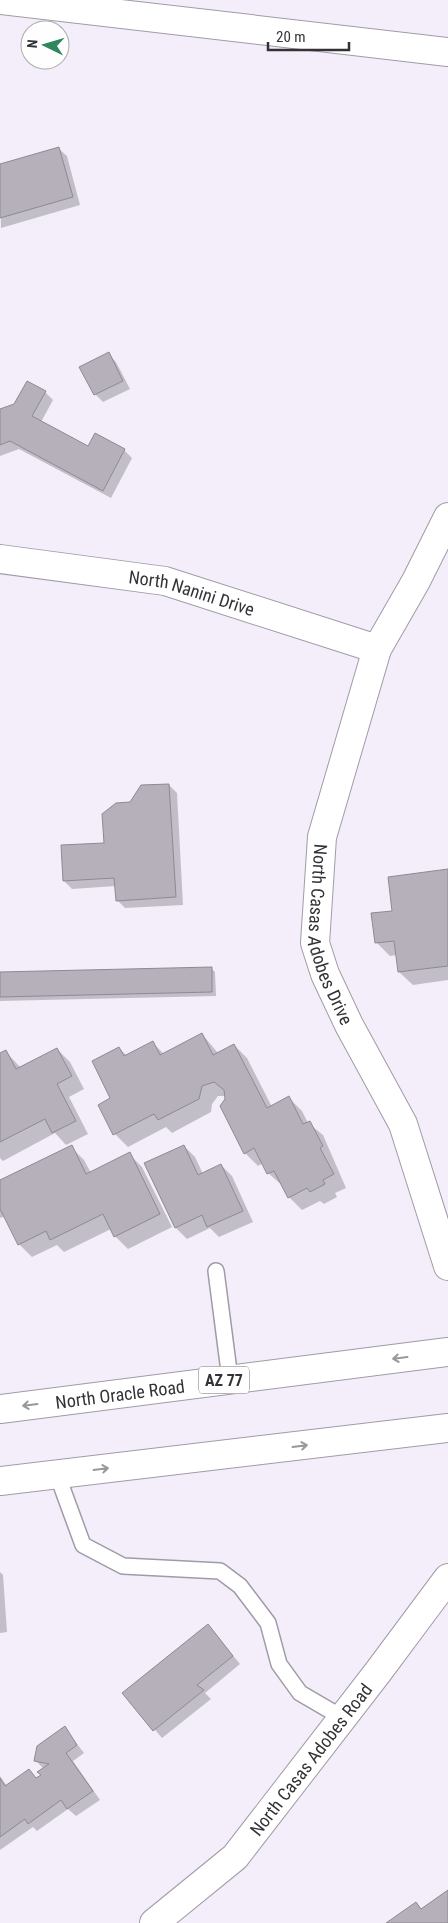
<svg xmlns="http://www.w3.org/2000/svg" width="448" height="1923" font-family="'Roboto Condensed',sans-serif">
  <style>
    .shadow { fill: #0003 }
    .building { fill: #b5b0ba; stroke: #8e8993 }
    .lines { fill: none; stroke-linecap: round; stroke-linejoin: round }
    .lane-casing { stroke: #a09ba6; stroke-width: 18 }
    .street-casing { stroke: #a09ba6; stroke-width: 30 }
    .highway-casing { stroke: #a09ba6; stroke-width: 30 }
    .lane { stroke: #fff; stroke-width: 15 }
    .street { stroke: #fff; stroke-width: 28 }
    .highway { stroke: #fff; stroke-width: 28 }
    .oneway { stroke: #9a989a }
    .labels { text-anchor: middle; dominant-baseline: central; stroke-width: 5; stroke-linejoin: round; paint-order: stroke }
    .shield { fill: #fefefe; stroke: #716f72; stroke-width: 1 }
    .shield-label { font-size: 16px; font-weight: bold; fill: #343236 }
    .street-label { font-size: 18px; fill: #343236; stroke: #fefefe }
  </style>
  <rect width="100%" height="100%" fill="#f3eef9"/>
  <g class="shadow">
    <polygon points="58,148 67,156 80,205 1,228 0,165"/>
    <polygon points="108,354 116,362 130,389 103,402 95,394"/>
    <polygon points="45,392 53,400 41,422 89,447 124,450 132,458 111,498 19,449 0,456 0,410"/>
    <polygon points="169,785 177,793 183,905 125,908 117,900 116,886 72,889 64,881"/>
    <polygon points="448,870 448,980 413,985 399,972 397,955 390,956 377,943 393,912"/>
    <polygon points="211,968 215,972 216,996 0,1001 0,973"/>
    <polygon points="202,1034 218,1053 234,1045 247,1058 272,1107 289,1098 302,1111 308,1123 323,1135 346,1188 335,1193 337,1197 324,1204 320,1201 302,1210 289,1197 283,1186 268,1173 263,1163 258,1166 245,1153 221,1106 226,1096 218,1096 212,1104 211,1112 172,1133 166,1127 128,1147 115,1134 99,1105 112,1098 119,1048 127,1056 153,1043 164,1054"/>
    <polygon points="57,1049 70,1062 84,1089 69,1097 88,1134 66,1145 55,1133 3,1161 0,1158 0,1055 6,1052 21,1068"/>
    <polygon points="184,1146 195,1157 203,1174 221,1165 232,1176 253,1222 219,1237 210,1228 187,1239 176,1228 146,1164"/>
    <polygon points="71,1147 84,1160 91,1173 129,1154 142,1167 172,1227 128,1249 115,1236 111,1229 64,1252 57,1245 32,1257 19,1244 5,1216 0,1218 0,1181"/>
    <polygon points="0,1572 3,1575 7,1632 0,1633"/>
    <polygon points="208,1625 240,1664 205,1693 211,1699 162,1738 124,1693"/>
    <polygon points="64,1727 84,1753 73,1761 100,1800 76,1816 68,1809 37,1831 33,1827 0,1850 0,1776 7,1786 29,1771 37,1779 42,1776 44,1769 35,1760"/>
  </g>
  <g class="building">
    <polygon points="59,147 73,197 0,218 0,164"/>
    <polygon points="109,352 123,381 94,395 79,367"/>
    <polygon points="27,381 46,391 32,416 88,446 95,433 125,449 103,491 10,441 0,445 0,409 14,404"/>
    <polygon points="169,784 176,897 116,901 114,878 63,881 61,845 104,843 102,814 116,803 130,802 141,785"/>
    <polygon points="448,869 448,966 398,972 394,941 375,943 371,913 392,911 388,877"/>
    <polygon points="212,967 212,992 0,997 0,972"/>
    <polygon points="202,1033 213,1055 234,1044 267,1108 289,1096 303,1124 310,1121 323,1146 320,1148 334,1174 323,1180 325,1184 310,1192 307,1188 288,1198 274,1171 267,1174 254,1148 244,1154 220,1106 225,1099 224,1090 214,1082 202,1086 199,1099 158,1120 154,1114 113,1135 98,1105 110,1098 92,1061 119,1047 124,1056 153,1041 160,1055"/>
    <polygon points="57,1048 72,1076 57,1084 76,1121 52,1133 45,1119 0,1142 0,1053 6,1050 16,1069"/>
    <polygon points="72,1145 86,1174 130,1152 160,1214 114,1237 103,1214 50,1240 46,1231 18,1245 0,1209 0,1180"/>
    <polygon points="184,1145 198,1175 221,1164 243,1211 207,1227 202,1215 175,1228 144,1163"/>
    <polygon points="208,1624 233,1656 197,1685 204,1690 153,1731 122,1693"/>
    <polygon points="65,1726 77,1745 66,1753 93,1791 67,1809 61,1800 28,1824 25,1819 0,1837 0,1778 5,1786 29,1769 36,1778 41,1775 37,1772 49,1764 34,1761 37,1746"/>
    <polygon points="448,1890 448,1923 386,1923 416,1902 421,1909"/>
  </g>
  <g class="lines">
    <g class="lane-casing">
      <g id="lane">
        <polyline points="216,1271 230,1379"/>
        <polyline points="57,1474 83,1545 123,1566 220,1571 240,1586 268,1623 279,1664 300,1693 343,1718"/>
      </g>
    </g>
    <g class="street-casing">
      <g id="street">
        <polyline points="0,0 448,52"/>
        <path id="s1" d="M448 517 416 581 377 649 322 837 315 943 325 974 349 1025 403 1124 448 1266"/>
        <path id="s2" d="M0 559 165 581 377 649"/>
        <path id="s3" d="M154 1923 235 1857 378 1672 448 1578"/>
      </g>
    </g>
    <g class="highway-casing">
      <g id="highway">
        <path id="s4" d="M0 1409 448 1352"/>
        <polyline points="0,1481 448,1428"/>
      </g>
    </g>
    <use href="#lane" class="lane"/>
    <use href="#street" class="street"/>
    <use href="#highway" class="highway"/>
  </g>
  <defs><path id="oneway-shaft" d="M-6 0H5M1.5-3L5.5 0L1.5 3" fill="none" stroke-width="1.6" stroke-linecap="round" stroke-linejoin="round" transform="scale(1.25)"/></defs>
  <g class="oneway">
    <use href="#oneway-shaft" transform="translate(400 1358) rotate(173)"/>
    <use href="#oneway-shaft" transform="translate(30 1405) rotate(173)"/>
    <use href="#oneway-shaft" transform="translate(300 1446) rotate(-7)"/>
    <use href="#oneway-shaft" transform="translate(101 1469) rotate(-7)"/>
  </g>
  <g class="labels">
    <rect class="shield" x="199" y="1366.5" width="50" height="27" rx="4"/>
    <g class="shield-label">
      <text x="224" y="1380">AZ 77</text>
    </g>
    <g class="street-label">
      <text stroke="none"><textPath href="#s2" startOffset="195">North Nanini Drive</textPath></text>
      <text stroke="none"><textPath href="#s1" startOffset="446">North Casas Adobes Drive</textPath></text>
      <text stroke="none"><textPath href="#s4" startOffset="121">North Oracle Road</textPath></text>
      <text stroke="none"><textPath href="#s3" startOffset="228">North Casas Adobes Road</textPath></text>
    </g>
  </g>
  <g transform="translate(45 45) rotate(275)"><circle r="24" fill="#fefefe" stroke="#adacae"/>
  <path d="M0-4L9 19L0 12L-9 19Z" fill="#2e865b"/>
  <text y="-8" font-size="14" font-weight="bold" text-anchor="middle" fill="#343236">N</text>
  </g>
  <path d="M268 42v8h81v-8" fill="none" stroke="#343236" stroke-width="2.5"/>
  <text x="276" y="42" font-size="15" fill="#343236" stroke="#fefefe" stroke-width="4" paint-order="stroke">20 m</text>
</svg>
